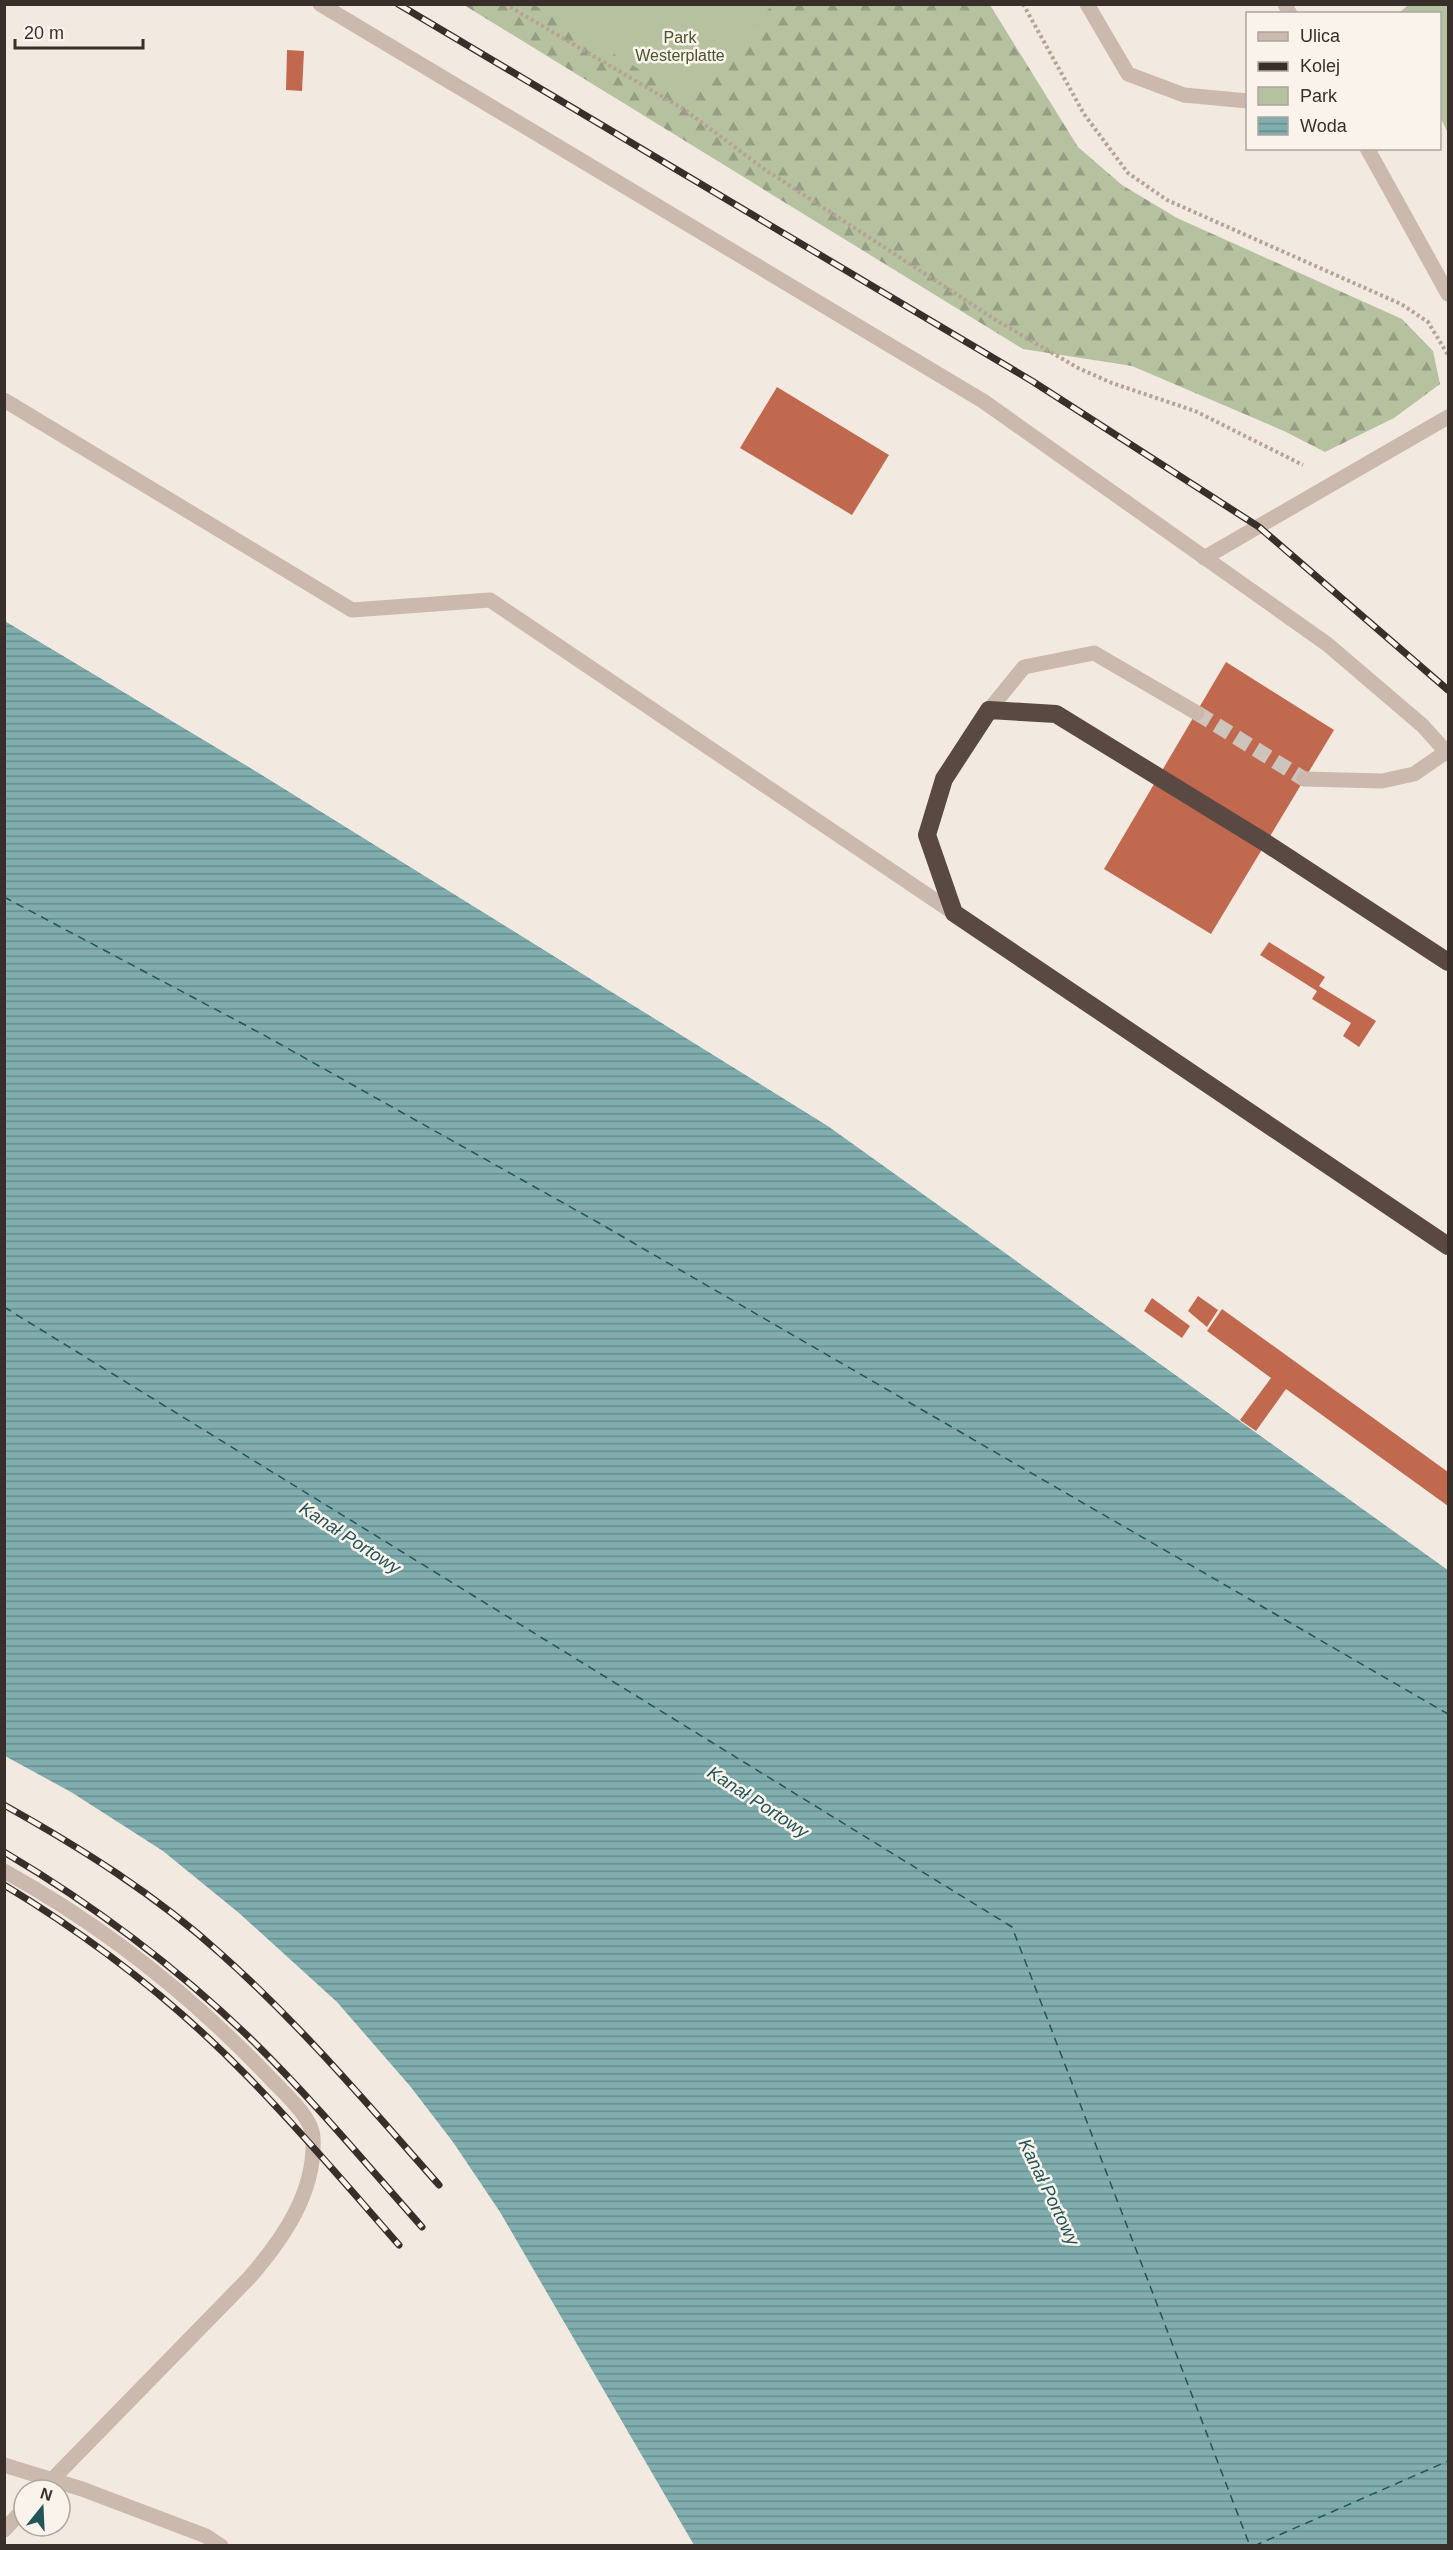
<svg xmlns="http://www.w3.org/2000/svg" width="1453" height="2550" font-family="Arial,sans-serif">
  <style>
    .forest { fill: url(#forest-firs) }
    .park { fill: #b6c1a0 }
    .water { fill: url(#water-rules) }
    .pier { fill: #f2e9e0 }
    .lines { fill: none; stroke-linecap: round; stroke-linejoin: round }
    .ferry { stroke: #215558; stroke-width: 1.5; stroke-dasharray: 8 6; stroke-linecap: butt }
    .building { fill: #c0694f }
    .minor-tunnel { stroke: #cdc4bc; stroke-width: 15; stroke-dasharray: 15 8; stroke-linecap: butt }
    .path { stroke: #b6a396; stroke-width: 4; stroke-dasharray: 3 3; stroke-linecap: butt }
    .minor { stroke: #cab9ac; stroke-width: 15 }
    .highway { stroke: #594942; stroke-width: 18 }
    .rail-casing { stroke: #382f2a; stroke-width: 7 }
    .rail { stroke: #faf3ec; stroke-width: 4.5; stroke-dasharray: 14; stroke-linecap: butt }
    .labels { text-anchor: middle; dominant-baseline: central; stroke-width: 5; stroke-linejoin: round; paint-order: stroke }
    .park-label { font-size: 16px; fill: #48552f; stroke: #faf3ec }
    .water-label { font-size: 18px; font-style: italic; fill: #215558; stroke: #faf3ec }
  </style>
  <defs>
    <pattern id="forest-firs" width="22" height="20" patternUnits="userSpaceOnUse" patternTransform="scale(1.5)"><rect width="22" height="20" fill="#b6c1a0"/><path d="M5 1l3.5 6h-7zM16 11l3.5 6h-7z" fill="#959d83"/></pattern>
    <pattern id="water-rules" width="6" height="5" patternUnits="userSpaceOnUse" patternTransform="scale(1.5)"><rect width="6" height="5" fill="#80adae"/><path d="M0 2.5h6" fill="none" stroke="#6a8d8e"/></pattern>
  </defs>
  <rect width="100%" height="100%" fill="#f2e9e0"/>
  <polygon class="forest" points="464,5 990,5 1078,147 1122,185 1177,218 1402,319 1433,351 1440,384 1394,418 1325,452 1284,431 1132,366 1023,349"/>
  <g class="park">
    <polygon points="534,5 772,5 689,100"/>
    <polygon points="1408,5 1448,5 1448,133 1440,117 1440,14 1399,13"/>
  </g>
  <polygon class="water" points="5,621 249,767 828,1126 1448,1570 1448,2545 694,2545 500,2212 453,2142 410,2086 337,2002 239,1913 163,1851 71,1792 5,1756"/>
  <polygon class="pier" points="4,618 250,765 829,1123 1448,1567 1448,1570 828,1126 249,767 5,621"/>
  <g class="lines">
    <g class="ferry">
      <polyline points="4,897 262,1034 599,1223 1448,1714"/>
      <polyline points="4,1307 1012,1927 1250,2546"/>
      <polyline points="1254,2546 1448,2461"/>
    </g>
  </g>
  <g class="building">
    <polygon points="287,50 304,51 302,91 286,90"/>
    <polygon points="777,387 889,455 852,515 740,448"/>
    <polygon points="1226,662 1334,730 1211,934 1104,869"/>
    <polygon points="1269,942 1325,977 1319,986 1376,1021 1359,1047 1343,1036 1351,1023 1312,999 1317,991 1260,955"/>
    <polygon points="1198,1296 1218,1310 1207,1327 1188,1311"/>
    <polygon points="1152,1298 1190,1326 1182,1338 1144,1311"/>
    <polygon points="1222,1309 1448,1472 1448,1506 1286,1389 1256,1431 1240,1420 1271,1378 1207,1331"/>
  </g>
  <g class="lines">
    <polyline class="minor-tunnel" points="1197,713 1304,779"/>
    <g class="path">
      <polyline points="505,4 685,110 764,169 999,322 1078,368 1112,383 1195,411 1303,465"/>
      <polyline points="1023,4 1084,114 1128,173 1167,200 1401,304 1428,322 1448,355"/>
    </g>
    <g class="minor">
      <polyline points="320,4 983,401 1327,644 1423,726 1448,754"/>
      <polyline points="1087,4 1128,74 1184,95 1248,101"/>
      <polyline points="1285,4 1290,14"/>
      <polyline points="1367,148 1448,294"/>
      <polyline points="4,400 352,610 490,600 954,913"/>
      <polyline points="1204,558 1448,417"/>
      <polyline points="989,710 1024,667 1094,653 1197,713"/>
      <polyline points="1304,779 1382,781 1414,774 1446,752"/>
      <path d="M4 1871C104 1926 193 1997 271 2079 284 2093 312 2117 313 2137 316 2192 283 2239 249 2278L42 2490"/>
      <polyline points="4,2465 82,2489 206,2536 221,2546"/>
      <polyline points="4,2530 24,2509"/>
    </g>
    <polyline class="highway" points="1448,962 1266,843 1056,714 989,710 944,779 927,835 954,913 1448,1246"/>
    <g class="rail-casing">
      <g id="rail">
        <polyline points="398,4 1032,381 1259,527 1448,690"/>
        <path d="M4 1805C81 1848 156 1895 221 1954 301 2025 369 2106 439 2185"/>
        <path d="M4 1852C95 1906 178 1968 254 2042 313 2100 367 2165 422 2227"/>
        <path d="M4 1885C92 1938 175 2002 247 2076 300 2130 349 2188 399 2245"/>
      </g>
    </g>
    <use href="#rail" class="rail"/>
  </g>
  <g class="labels">
    <g class="park-label">
      <text x="680" y="37">Park<tspan x="680" dy="18">Westerplatte</tspan></text>
    </g>
    <g class="water-label">
      <text transform="translate(350 1538) rotate(33)">Kanał Portowy</text>
      <text transform="translate(758 1802) rotate(33)">Kanał Portowy</text>
      <text transform="translate(1049 2192) rotate(64)">Kanał Portowy</text>
    </g>
  </g>
  <rect width="1453" height="2550" fill="none" stroke="#382f2a" stroke-width="12"/>
  <rect x="1246" y="12" width="195" height="138" fill="#faf3ec" stroke="#aca59e" stroke-width="1.5"/>
  <rect x="1258" y="32" width="30" height="9" fill="#cab9ac" stroke="#aca59e" stroke-width="1.5"/>
  <text x="1300" y="42" font-size="18" fill="#382f2a">Ulica</text>
  <rect x="1258" y="62" width="30" height="9" fill="#382f2a" stroke="#aca59e" stroke-width="1.5"/>
  <text x="1300" y="72" font-size="18" fill="#382f2a">Kolej</text>
  <rect x="1258" y="87" width="30" height="18" fill="#b6c1a0" stroke="#aca59e" stroke-width="1.5"/>
  <text x="1300" y="102" font-size="18" fill="#382f2a">Park</text>
  <rect x="1258" y="117" width="30" height="18" fill="url(#water-rules)" stroke="#aca59e" stroke-width="1.5"/>
  <text x="1300" y="132" font-size="18" fill="#382f2a">Woda</text>
  <g transform="translate(42 2508) rotate(18)"><circle r="28" fill="#faf3ec" stroke="#aca59e" stroke-width="1.5"/>
  <path d="M0-4.5L10 22L0 15L-10 22Z" fill="#215558"/>
  <text y="-9" font-size="16" font-weight="bold" text-anchor="middle" fill="#382f2a">N</text>
  </g>
  <path d="M15 39v9h128v-9" fill="none" stroke="#382f2a" stroke-width="3"/>
  <text x="24" y="39" font-size="18" fill="#382f2a" stroke="#faf3ec" stroke-width="4.5" paint-order="stroke">20 m</text>
</svg>
